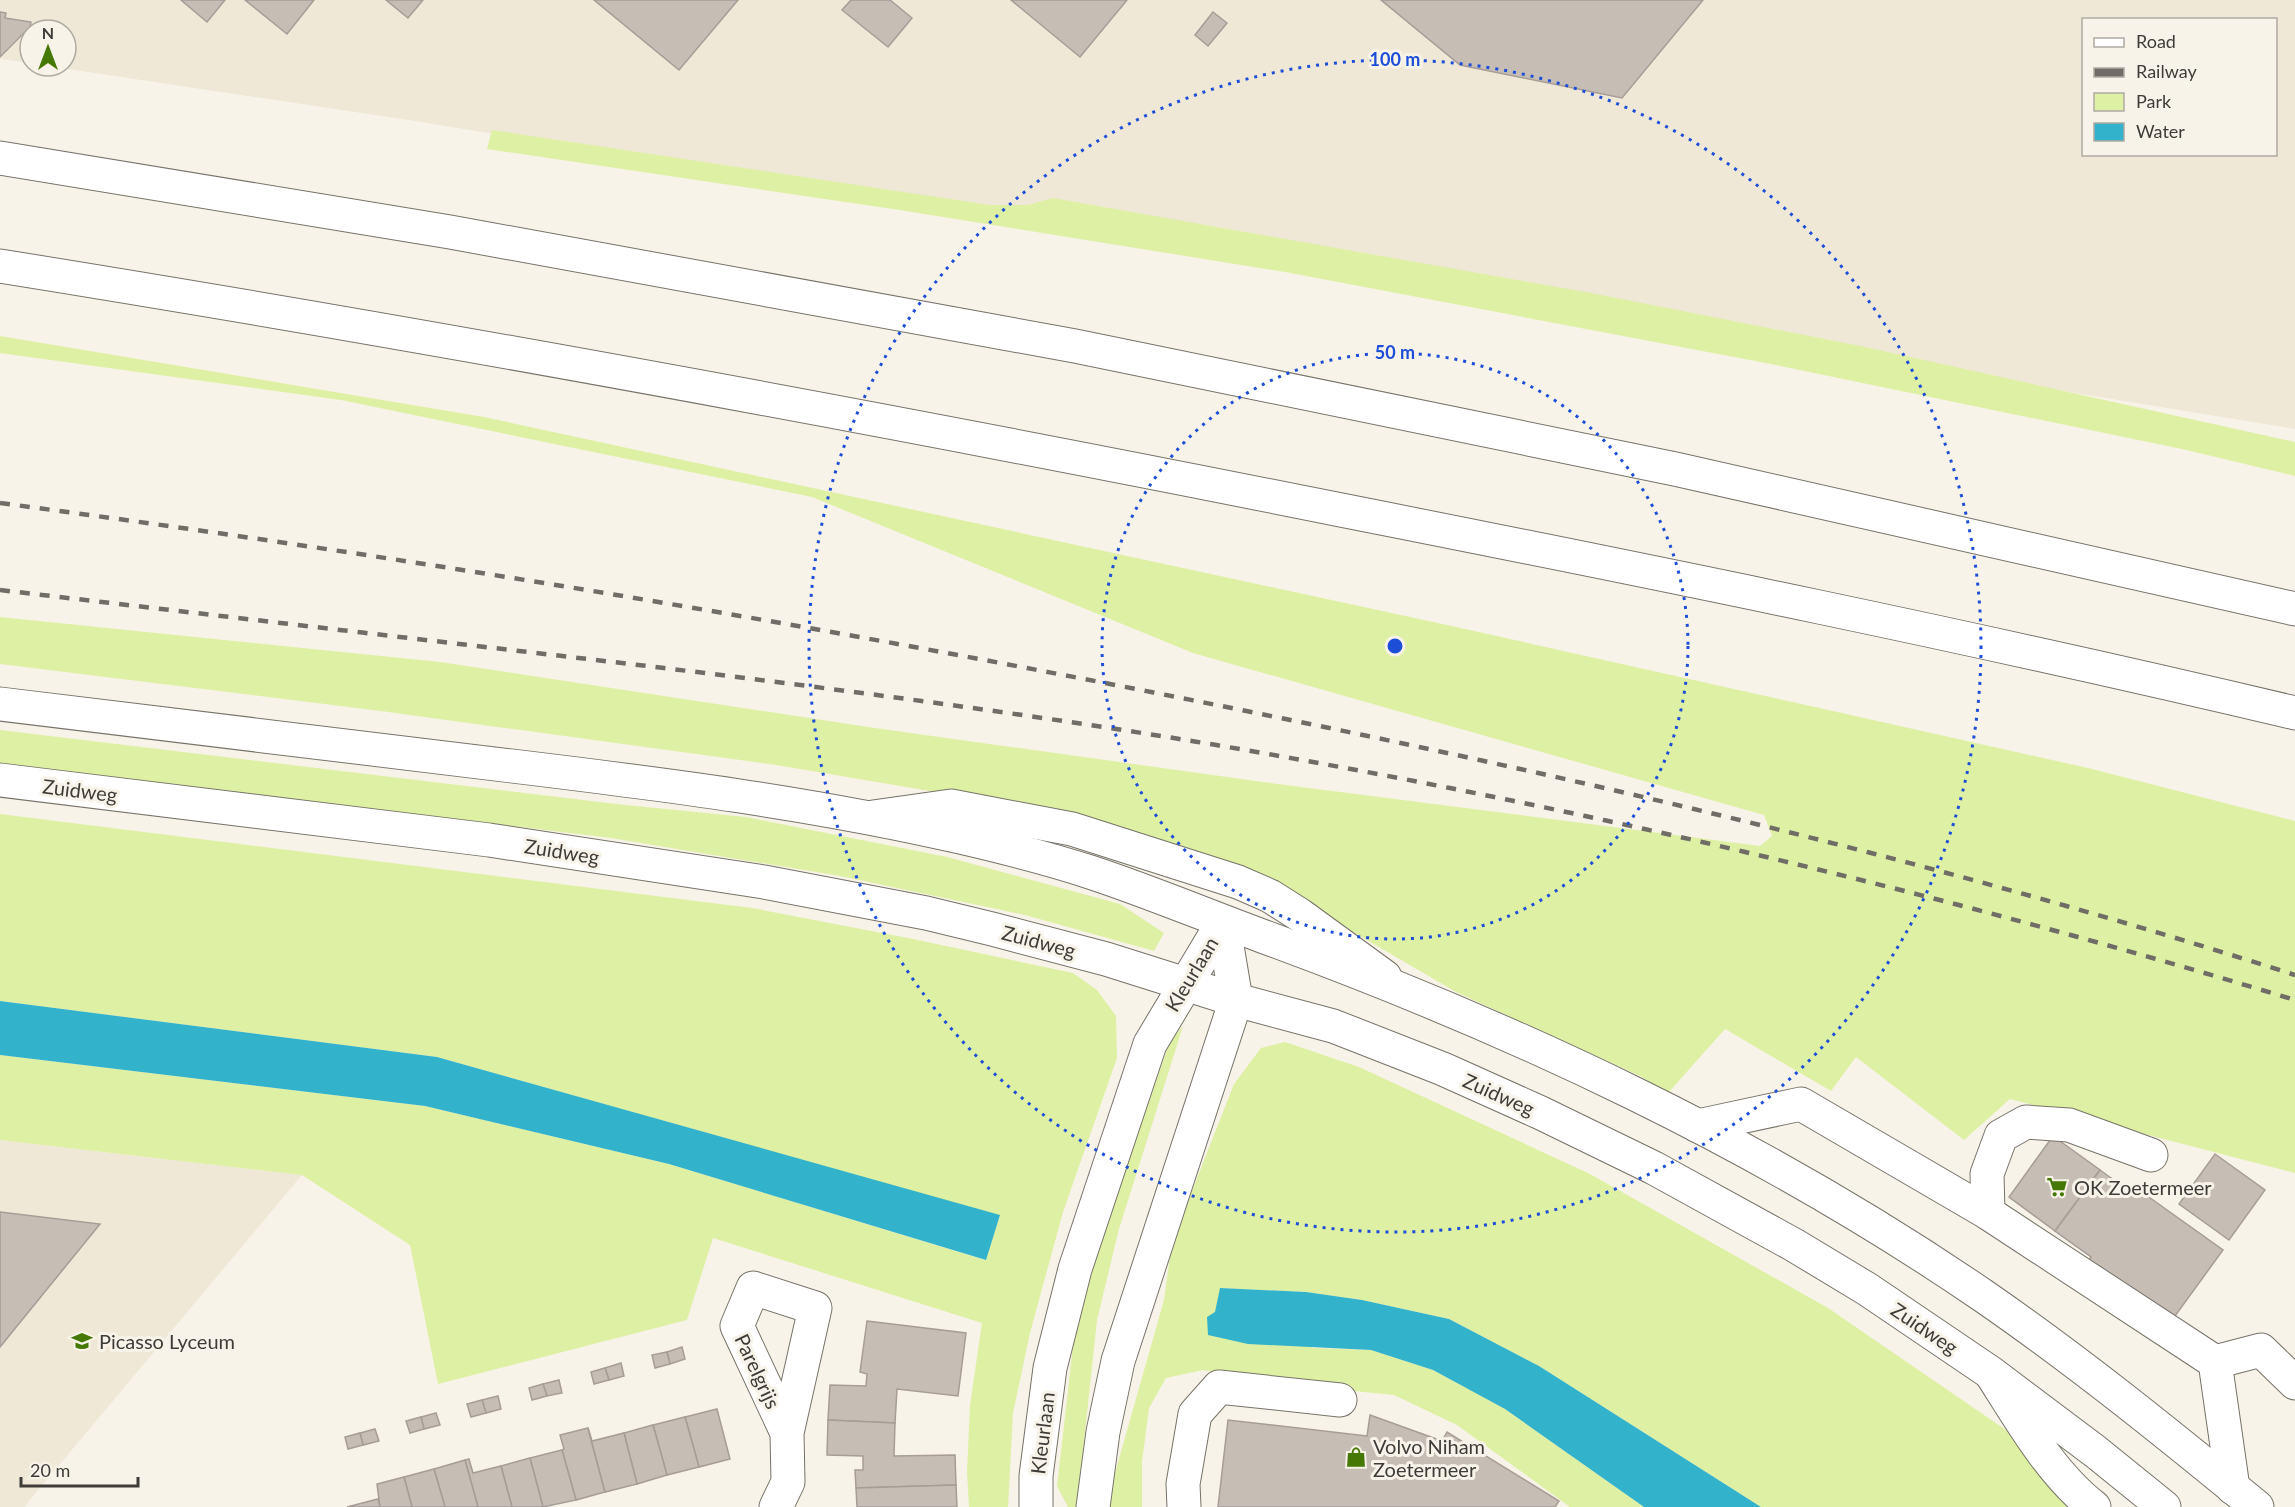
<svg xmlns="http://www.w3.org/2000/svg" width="2295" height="1507" font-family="Lato,sans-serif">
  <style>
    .built { fill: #efe8d6; fill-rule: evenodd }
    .green { fill: #def0a3 }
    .water { fill: #32b2cb }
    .building { fill: #c6bdb5; stroke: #a79d96; stroke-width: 1.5 }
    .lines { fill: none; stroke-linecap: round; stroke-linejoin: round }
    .minor-casing { stroke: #77736a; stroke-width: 35 }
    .major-casing { stroke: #77736a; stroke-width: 35 }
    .highway-casing { stroke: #77736a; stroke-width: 35 }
    .minor { stroke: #fff; stroke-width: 33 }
    .major { stroke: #fff; stroke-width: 33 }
    .highway { stroke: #fff; stroke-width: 33 }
    .rail { stroke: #706d67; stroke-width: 4.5; stroke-dasharray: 10 10; stroke-linecap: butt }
    .ring { fill: none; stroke: #1d4ed8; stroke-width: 3; stroke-dasharray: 3 6 }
    .labels { text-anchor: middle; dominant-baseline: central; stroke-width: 6; stroke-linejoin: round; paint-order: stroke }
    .street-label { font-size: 20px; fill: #3e3c38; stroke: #f8f3e8 }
    .poi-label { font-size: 20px; fill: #3e3c38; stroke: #f8f3e8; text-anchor: start }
    .centre { fill: #1d4ed8; stroke: #f8f3e8; stroke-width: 3 }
    .ring-label { font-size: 18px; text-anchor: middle; font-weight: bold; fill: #1d4ed8; stroke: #f8f3e8; stroke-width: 6; stroke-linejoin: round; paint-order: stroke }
  </style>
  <rect width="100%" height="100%" fill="#f8f3e8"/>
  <g class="built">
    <path d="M0 0H2295V429L415 121 48 66H66V30H30V63L0 59ZM2084 20H2276V154H2084Z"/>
    <polygon points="0,1140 302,1175 24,1507 0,1507"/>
  </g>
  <g class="green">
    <polygon points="492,130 990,205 1028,205 1053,198 1591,293 1865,347 2295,442 2295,476 2182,449 1771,364 1285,272 893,209 487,149"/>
    <polygon points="0,336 484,417 1447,625 2088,768 2295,821 2295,1173 2010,1099 1964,1140 1856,1057 1831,1091 1725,1029 1668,1093 1640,1076 1456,992 1247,870 1115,827 930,791 776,765 381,711 0,664 0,617 440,662 875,728 1263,782 1760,846 1772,836 1764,815 1193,653 812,497 341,400 0,353"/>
    <polygon points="0,730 616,804 746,817 947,857 1120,904 1164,933 1154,951 1025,915 840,876 611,838 0,764"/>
    <polygon points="0,814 752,908 908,938 1073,973 1097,990 1116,1016 1117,1058 1063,1212 1030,1333 1013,1413 1008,1507 969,1507 967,1472 970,1405 982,1323 713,1238 687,1320 438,1384 410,1245 302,1175 0,1140 0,1055 425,1106 669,1164 985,1260 1000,1216 437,1057 0,1001"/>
    <polygon points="1183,1026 1119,1229 1097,1320 1077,1507 1068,1507 1057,1486 1075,1329 1101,1239 1170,1041"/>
    <polygon points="1285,1042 1359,1067 1590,1174 1828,1308 2044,1456 2111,1507 1761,1507 1539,1366 1449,1319 1362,1300 1306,1292 1220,1288 1312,1348 1371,1350 1433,1370 1505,1409 1644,1507 1570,1507 1457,1425 1394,1395 1293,1385 1203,1370 1166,1378 1149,1408 1142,1462 1142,1507 1108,1507 1107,1501 1164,1300 1172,1242 1234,1084 1261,1048"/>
  </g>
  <g class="water">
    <polygon points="0,1001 437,1057 1000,1215 986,1260 669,1164 425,1106 0,1055"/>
    <polygon points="1220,1288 1306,1292 1362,1300 1449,1319 1539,1366 1761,1507 1644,1507 1505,1409 1433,1370 1371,1350 1248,1344 1208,1335 1207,1317 1215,1312"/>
  </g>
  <g class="building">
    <polygon points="181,0 225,0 207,22"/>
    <polygon points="245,0 314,0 287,34"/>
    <polygon points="386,0 423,0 408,18"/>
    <polygon points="594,0 738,0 679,70"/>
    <polygon points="851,0 890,0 912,18 888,47 842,10"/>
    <polygon points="1011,0 1127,0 1080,57"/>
    <polygon points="1381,0 1703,0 1622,98 1460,65"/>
    <polygon points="0,12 6,13 5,18 31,22 30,27 0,57"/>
    <polygon points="1213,12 1227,23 1208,46 1195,35"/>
    <polygon points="2053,1136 2100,1170 2055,1231 2009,1197"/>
    <polygon points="2215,1154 2265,1190 2229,1240 2179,1204"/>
    <polygon points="2100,1170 2136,1196 2139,1190 2223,1250 2159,1338 2076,1278 2091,1257 2055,1231"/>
    <polygon points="0,1212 100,1224 0,1347"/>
    <polygon points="867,1321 966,1333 958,1396 897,1389 895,1423 828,1420 830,1385 866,1386 867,1374 860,1372"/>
    <polygon points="682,1347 685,1359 670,1364 667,1352"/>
    <polygon points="667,1352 670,1364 655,1368 652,1355"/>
    <polygon points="621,1363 624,1376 609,1380 605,1368"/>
    <polygon points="605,1368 609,1380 594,1384 591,1372"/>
    <polygon points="559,1380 562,1393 547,1396 543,1384"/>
    <polygon points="543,1384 547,1396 532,1400 529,1388"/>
    <polygon points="498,1396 501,1409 486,1413 482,1400"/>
    <polygon points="482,1400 486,1413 471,1417 467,1404"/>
    <polygon points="717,1409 730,1459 699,1467 685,1417"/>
    <polygon points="436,1413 440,1425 424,1429 421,1417"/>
    <polygon points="1370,1415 1442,1441 1447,1432 1559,1501 1555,1507 1218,1507 1228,1420 1367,1436"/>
    <polygon points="421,1417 424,1429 410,1433 406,1421"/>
    <polygon points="685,1417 699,1467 667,1475 653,1425"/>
    <polygon points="828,1420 895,1423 894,1456 955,1455 956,1485 856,1488 855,1470 863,1470 863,1456 827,1455"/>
    <polygon points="653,1425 667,1475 637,1484 624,1433"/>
    <polygon points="588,1428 605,1492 576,1500 562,1450 564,1449 560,1435"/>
    <polygon points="588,1428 592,1441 624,1433 637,1484 605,1492"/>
    <polygon points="375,1429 379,1441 363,1445 360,1433"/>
    <polygon points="360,1433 363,1445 348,1449 345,1437"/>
    <polygon points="562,1450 576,1500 543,1507 530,1458"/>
    <polygon points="530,1458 543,1507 512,1507 501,1466"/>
    <polygon points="469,1459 473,1473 501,1466 512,1507 478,1507 465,1460"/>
    <polygon points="465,1460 478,1507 445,1507 434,1469"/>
    <polygon points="434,1469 445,1507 412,1507 404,1477"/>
    <polygon points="404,1477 412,1507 380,1507 377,1484"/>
    <polygon points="956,1485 957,1507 857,1507 856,1488"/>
    <polygon points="378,1499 380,1507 347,1507"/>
  </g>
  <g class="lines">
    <g class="minor-casing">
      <g id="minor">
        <polyline points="873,817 951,806 1072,829 1238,882 1270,896 1300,915 1385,977"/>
        <polyline points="1698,1126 1801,1104 1988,1213 2215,1362 2233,1488"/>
        <polyline points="1988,1213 1987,1174 2001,1136 2026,1122 2069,1125 2151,1155"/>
        <polyline points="2215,1362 2261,1350 2295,1383"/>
        <path d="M1992 1375C2020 1419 2052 1475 2094 1507"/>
        <polyline points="776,1507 788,1482 787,1433 815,1308 753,1288 737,1326 787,1433"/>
        <polyline points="1036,1507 1036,1476 1050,1368 1075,1269 1150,1044 1223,922"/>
        <polyline points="1093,1507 1103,1432 1118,1361 1236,1000 1223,922"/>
        <polyline points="1184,1507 1183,1484 1195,1414 1219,1387 1340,1400"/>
      </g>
    </g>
    <g class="major-casing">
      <g id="major">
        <path d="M0 704C170 724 341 744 512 766 661 784 812 803 960 837 1003 847 1047 858 1090 872 1148 891 1205 915 1262 936 1516 1029 1762 1144 1985 1297 2079 1362 2168 1434 2257 1507"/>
        <polyline points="0,780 489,840 764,882 926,913 992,929 1106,959 1236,1000 1333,1026 1443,1069 1541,1113 1654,1168 1794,1245 1867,1289 1991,1373 2096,1452 2164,1507"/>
      </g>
    </g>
    <g class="highway-casing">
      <g id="highway">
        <polyline points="0,158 450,232 1075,346 1675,469 2295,609"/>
        <path d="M0 266C449 338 896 421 1341 510 1660 573 1979 638 2295 713"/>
      </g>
    </g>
    <use href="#minor" class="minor"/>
    <use href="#major" class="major"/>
    <use href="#highway" class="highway"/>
    <g class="rail">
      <path d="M0 503C386 554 770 617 1151 692 1537 768 1920 855 2295 975"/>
      <path d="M0 590C221 616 443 642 664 668 851 691 1037 715 1222 746 1585 808 1943 893 2295 1000"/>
    </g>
  </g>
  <g class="ring">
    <circle cx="1395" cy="646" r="293"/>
    <circle cx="1395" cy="646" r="586"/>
  </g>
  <defs>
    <g id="supermarket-bare" transform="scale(1.62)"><path d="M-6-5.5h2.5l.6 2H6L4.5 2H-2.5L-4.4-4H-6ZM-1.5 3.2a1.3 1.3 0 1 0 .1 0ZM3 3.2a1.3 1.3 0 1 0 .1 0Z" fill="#457804" stroke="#f8f3e8" stroke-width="2.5" paint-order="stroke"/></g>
    <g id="school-bare" transform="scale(1.62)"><path d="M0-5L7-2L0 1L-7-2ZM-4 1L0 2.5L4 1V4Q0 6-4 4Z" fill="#457804" stroke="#f8f3e8" stroke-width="2.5" paint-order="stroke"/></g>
    <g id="shop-bare" transform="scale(1.62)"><path d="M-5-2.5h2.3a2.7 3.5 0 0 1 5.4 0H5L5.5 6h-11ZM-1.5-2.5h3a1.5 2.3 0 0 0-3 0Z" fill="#457804" stroke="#f8f3e8" stroke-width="2.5" paint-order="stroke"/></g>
  </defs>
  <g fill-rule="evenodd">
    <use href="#supermarket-bare" x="2057" y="1187"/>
    <use href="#school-bare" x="82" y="1341"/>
    <use href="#shop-bare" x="1356" y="1457"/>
  </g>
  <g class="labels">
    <g class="street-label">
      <text transform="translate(80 790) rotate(7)">Zuidweg</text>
      <text transform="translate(562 851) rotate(9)">Zuidweg</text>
      <text transform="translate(1039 941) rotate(15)">Zuidweg</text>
      <text transform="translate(1191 974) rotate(-59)">Kleurlaan</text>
      <text transform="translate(1499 1094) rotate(24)">Zuidweg</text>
      <text transform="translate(1925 1328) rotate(34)">Zuidweg</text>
      <text transform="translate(758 1371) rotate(65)">Parelgrijs</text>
      <text transform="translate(1042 1433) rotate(-83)">Kleurlaan</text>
    </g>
    <g class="poi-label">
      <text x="2074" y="1187">OK Zoetermeer</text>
      <text x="99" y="1341">Picasso Lyceum</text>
      <text x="1373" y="1446">Volvo Niham<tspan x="1373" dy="23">Zoetermeer</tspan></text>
    </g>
  </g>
  <circle cx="1395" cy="646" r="9" class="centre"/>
  <g class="ring-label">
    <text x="1395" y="66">100 m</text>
    <text x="1395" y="359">50 m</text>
  </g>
  <rect x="2082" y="18" width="195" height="138" fill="#f8f3e8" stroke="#aeaaa2" stroke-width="1.5"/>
  <rect x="2094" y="38" width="30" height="9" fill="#ffffff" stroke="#aeaaa2" stroke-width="1.5"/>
  <text x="2136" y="48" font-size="18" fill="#3e3c38">Road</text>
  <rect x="2094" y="68" width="30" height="9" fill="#706d67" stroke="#aeaaa2" stroke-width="1.5"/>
  <text x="2136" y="78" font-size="18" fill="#3e3c38">Railway</text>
  <rect x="2094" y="93" width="30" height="18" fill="#def0a3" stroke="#aeaaa2" stroke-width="1.5"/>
  <text x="2136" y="108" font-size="18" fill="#3e3c38">Park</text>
  <rect x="2094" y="123" width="30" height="18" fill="#32b2cb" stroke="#aeaaa2" stroke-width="1.5"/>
  <text x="2136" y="138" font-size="18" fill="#3e3c38">Water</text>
  <g transform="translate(48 48)"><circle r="28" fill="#f8f3e8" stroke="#aeaaa2" stroke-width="1.5"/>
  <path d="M0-4.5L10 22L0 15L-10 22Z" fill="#457804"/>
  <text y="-9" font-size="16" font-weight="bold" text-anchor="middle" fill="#3e3c38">N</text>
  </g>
  <path d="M21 1477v9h117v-9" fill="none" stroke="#3e3c38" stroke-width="3"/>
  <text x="30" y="1477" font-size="18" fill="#3e3c38" stroke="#f8f3e8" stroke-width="4.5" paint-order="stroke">20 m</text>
</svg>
